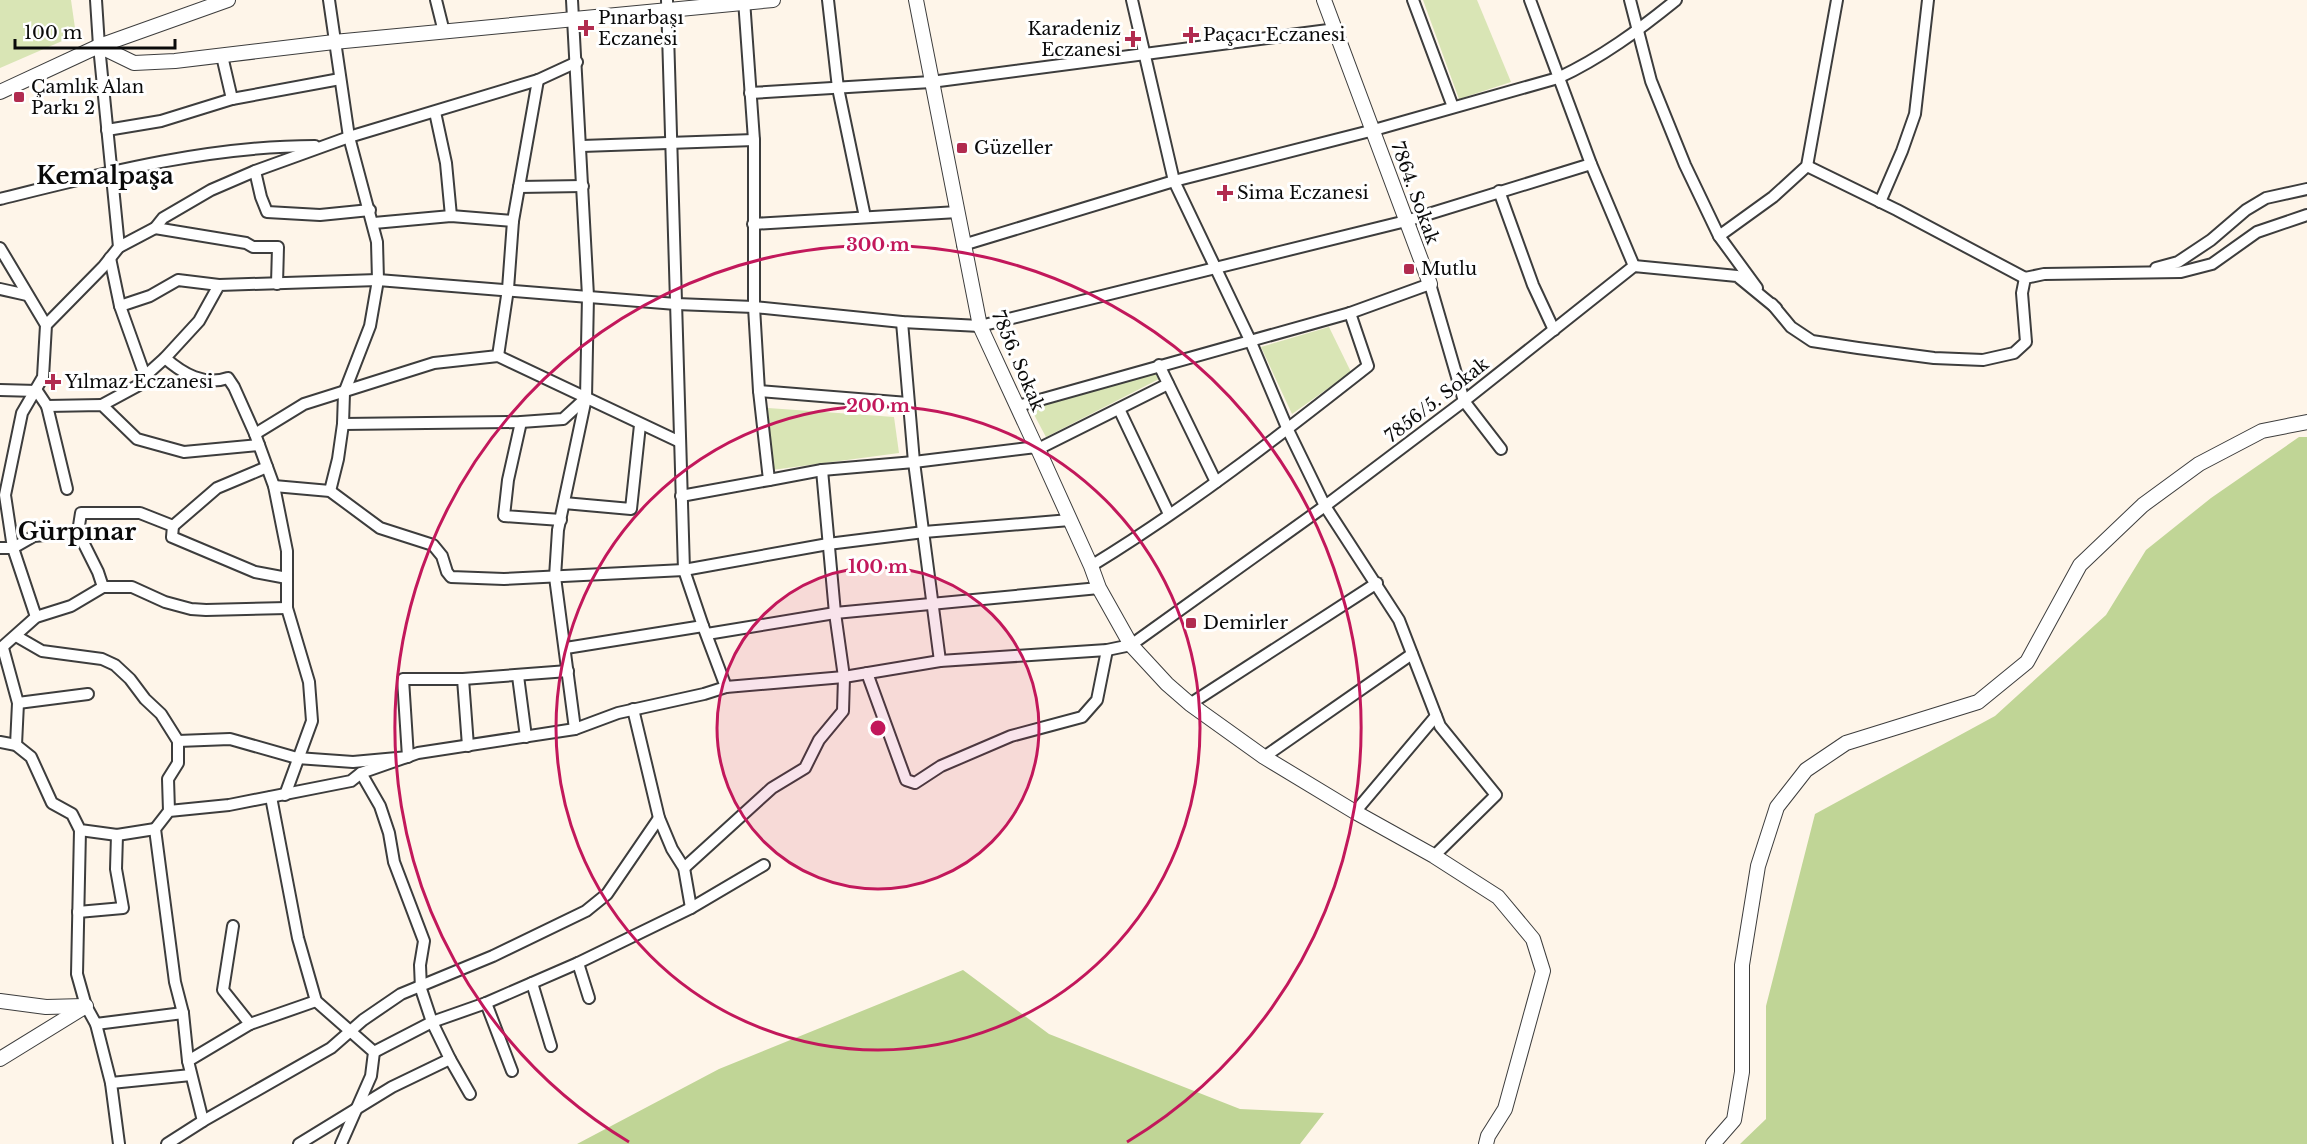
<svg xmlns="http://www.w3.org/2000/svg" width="2307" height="1144" font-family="'Libre Baskerville',serif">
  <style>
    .green { fill: #d9e5b5 }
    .forest { fill: #c0d596 }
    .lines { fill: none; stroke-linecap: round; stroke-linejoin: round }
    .minor-casing { stroke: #3d3d3d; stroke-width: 14 }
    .tertiary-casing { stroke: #3d3d3d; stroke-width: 16 }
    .minor { stroke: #fff; stroke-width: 10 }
    .tertiary { stroke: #fff; stroke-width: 14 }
    .ring { fill: none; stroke: #c2185b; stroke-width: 3 }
    .poi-dot { fill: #b12b4f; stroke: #fff; stroke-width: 2 }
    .labels { text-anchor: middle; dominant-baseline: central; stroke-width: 6; stroke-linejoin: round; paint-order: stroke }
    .poi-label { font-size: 18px; fill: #0a0a0a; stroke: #fff; text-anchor: start }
    .street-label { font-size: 18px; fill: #0a0a0a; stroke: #fff }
    .district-label { font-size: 24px; font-weight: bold; fill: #0a0a0a; stroke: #fff }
    .centre { fill: #c2185b; stroke: #fff; stroke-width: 3 }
    .ring-label { font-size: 18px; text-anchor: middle; font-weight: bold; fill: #c2185b; stroke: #fff; stroke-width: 6; stroke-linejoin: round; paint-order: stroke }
  </style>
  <rect width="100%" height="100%" fill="#fef5e9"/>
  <g class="green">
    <polygon points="0,0 71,0 76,35 0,68"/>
    <polygon points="1423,0 1477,0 1511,82 1459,99"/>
    <polygon points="1329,327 1351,372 1292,414 1261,347"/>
    <polygon points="1154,370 1159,379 1046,437 1031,409"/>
    <polygon points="768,408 894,417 899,453 772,470"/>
  </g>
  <g class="forest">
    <polygon points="2299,437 2307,437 2307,1144 1740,1144 1766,1119 1766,1006 1815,814 1995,716 2106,615 2146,550 2211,498"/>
    <polygon points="963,970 1049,1034 1240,1109 1324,1113 1300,1144 577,1144 719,1069"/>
  </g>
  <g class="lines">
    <g class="minor-casing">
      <g id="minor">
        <polyline points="96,0 99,46 119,247"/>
        <polyline points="329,0 349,137 377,242 378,280 370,326 344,393 343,424 338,459 330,491"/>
        <polyline points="436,0 444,32"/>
        <polyline points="572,0 588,296 586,398 558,530 555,577 575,729"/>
        <polyline points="667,0 684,570 703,626 726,687"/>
        <polyline points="828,0 838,88 865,217"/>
        <polyline points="1132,0 1174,181 1250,340 1288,430 1325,506 1399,620 1440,726 1496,795 1434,856"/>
        <polyline points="1413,0 1453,107"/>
        <polyline points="1530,0 1591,164 1634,266"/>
        <polyline points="1630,0 1651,81 1685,165 1719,236 1757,288"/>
        <polyline points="222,56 232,99"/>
        <polyline points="750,93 931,82 1336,29"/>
        <polyline points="435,112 446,163 451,216"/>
        <polyline points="107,130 161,121 232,99 340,79"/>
        <polyline points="582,146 754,140"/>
        <polyline points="1807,166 1897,210 2025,278"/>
        <polyline points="255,171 261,197 267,212 320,215 370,210"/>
        <polyline points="519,187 583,186"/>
        <polyline points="1499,191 1533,285 1554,330"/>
        <path d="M0 199C104 173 208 146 315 146"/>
        <polyline points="1880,202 1902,151 1915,114 1928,0"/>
        <polyline points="374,223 451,216 513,221"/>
        <polyline points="753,224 958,212"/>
        <polyline points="155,228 246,243 253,247 278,247 277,284"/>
        <polyline points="1719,236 1773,197 1807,166 1837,0"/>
        <path d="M963 245 1174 181 1374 130 1558 78C1601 58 1639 30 1676 0"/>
        <polyline points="0,248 46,325"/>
        <polyline points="110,258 120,306 145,376"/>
        <polyline points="2156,268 2178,262 2211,240 2246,210 2266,198 2307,189"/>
        <polyline points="0,289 27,295"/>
        <polyline points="1772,304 1791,327 1812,341 1858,348 1934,358 1983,360 2014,353 2026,342 2022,293 2025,278 2044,274 2181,272 2212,264 2257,232 2307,215"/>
        <polyline points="120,306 150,296 178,280 219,285"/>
        <polyline points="902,322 914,462 940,661"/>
        <polyline points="498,356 508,289 513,221 538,80"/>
        <path d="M165 358C183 374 204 386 228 378L234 387 255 434 274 486 287 551V608L309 682 312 721 285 795"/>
        <polyline points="1159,365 1216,482"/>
        <polyline points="0,390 37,391"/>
        <polyline points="37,391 47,406 102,405 137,439 184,452 259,445"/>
        <polyline points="759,391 908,403"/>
        <polyline points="102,405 139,385 145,376 165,358 199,321 219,285 378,280 676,304 754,307 902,322 980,326 1406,221 1591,164"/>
        <polyline points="47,406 67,489"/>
        <polyline points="1018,406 1350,313 1430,284 1464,401 1501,449"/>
        <polyline points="1119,409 1169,514"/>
        <polyline points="521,422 508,480 504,516 561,520"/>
        <polyline points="343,424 521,422 563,419 586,398"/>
        <polyline points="255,434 304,404 434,363 498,356 680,442"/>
        <polyline points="1038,449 1168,384"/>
        <polyline points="769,480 822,470 914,462 1036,447"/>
        <polyline points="274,486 330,491 380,528 433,545 442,556 447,572 451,577 504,579 684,570 828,544 924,532 1070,520"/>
        <polyline points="681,496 769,480 759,391 754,307 754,140 744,0"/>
        <polyline points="564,503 631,509 640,425"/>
        <polyline points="173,526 217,488 267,467"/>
        <polyline points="78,532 81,513 140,513 173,526 172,537 255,572 287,578"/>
        <polyline points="0,548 13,548 34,536 78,532 98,572 103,587"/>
        <path d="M1091 566C1188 507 1279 436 1368 366L1350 313"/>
        <polyline points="36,617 13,548 5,495 22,413 43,377 46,325 103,267 119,247 155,228 163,218 211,190 255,171 349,137 538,80 577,62"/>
        <polyline points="707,634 835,613 1099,588"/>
        <polyline points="16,636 42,651 102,659 115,665 130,679 145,699 161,714 178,741 178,763 168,779 169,811"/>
        <polyline points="3,648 18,703 16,745"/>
        <polyline points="566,648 703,626"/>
        <polyline points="0,649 36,617 71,606 103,587 132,587 165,602 191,609 206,610 287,608"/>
        <polyline points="867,673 906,780 915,783 941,766 1011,736 1082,717 1097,700 1107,650"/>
        <polyline points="518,676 526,737"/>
        <polyline points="463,679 468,746"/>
        <polyline points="18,703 88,694"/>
        <polyline points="1190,704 1377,583"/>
        <polyline points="633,709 659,818 672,849 684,868 691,908"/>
        <polyline points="178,741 230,739 297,758 353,762 408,757 403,679 463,679 568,671"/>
        <polyline points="0,742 16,745 31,757 52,803 72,814 80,830 117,835 155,829"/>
        <polyline points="1264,757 1412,654"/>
        <polyline points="361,773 380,806 389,833 394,862 424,941 420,965 421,989 432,1022 450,1059 470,1094"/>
        <polyline points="271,797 298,938 316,1001 374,1052 371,1076 341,1144"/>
        <polyline points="1355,812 1436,716"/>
        <polyline points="80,830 77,974 86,1006 96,1024 111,1083 119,1144"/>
        <polyline points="684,868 772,788 805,768 819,740 843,711 844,677 835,613 822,470"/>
        <polyline points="78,912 123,908 116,869 117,835"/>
        <polyline points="233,926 223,990 250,1024"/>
        <polyline points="578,963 589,998"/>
        <polyline points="532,983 551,1046"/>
        <polyline points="486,1003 512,1071"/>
        <polyline points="96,1024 183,1013"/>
        <polyline points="374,1052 432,1022 486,1003 578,963 691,908 764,865"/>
        <polyline points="188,1061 250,1024 316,1001"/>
        <polyline points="111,1083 191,1075"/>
        <polyline points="203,1121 188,1061 183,1013 175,982 155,829 169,811 229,805 351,781 361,773 418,753 575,729 618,713 704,694 726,687 844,677 940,661 1107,650 1131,645 1325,506 1464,401 1634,266 1737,276 1776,308"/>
        <polyline points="167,1144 203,1121 331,1048 363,1020 401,994 493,956 586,911 607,894 659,818"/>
        <polyline points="299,1144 392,1087 450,1059"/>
      </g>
    </g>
    <g class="tertiary-casing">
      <g id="tertiary">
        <polyline points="916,0 980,326 1036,447 1038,449 1091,566 1099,588 1131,645 1167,684 1190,704 1264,757 1355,812 1434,856 1498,897 1533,939 1543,971 1505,1109 1488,1136 1486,1144"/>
        <polyline points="1324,0 1430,284"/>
        <polyline points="99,46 134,63 175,61 334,42 773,0"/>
        <polyline points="0,92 99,46 228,0"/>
        <polyline points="0,1001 46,1007 84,1006"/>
        <polyline points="0,1059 86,1006"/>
        <polyline points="1713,1144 1734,1120 1742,1072 1742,965 1758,866 1777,807 1806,770 1846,743 1978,702 2027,662 2080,565 2143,505 2199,464 2262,431 2307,422"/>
      </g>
    </g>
    <use href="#minor" class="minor"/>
    <use href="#tertiary" class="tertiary"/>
  </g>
  <circle cx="878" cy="728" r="161" fill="#c2185b" fill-opacity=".12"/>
  <g class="ring">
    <circle cx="878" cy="728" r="161"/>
    <circle cx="878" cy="728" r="322"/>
    <path d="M629 1142A483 483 0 1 1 1127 1142"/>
  </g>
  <g class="poi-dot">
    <path d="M583 19h6v6h6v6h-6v6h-6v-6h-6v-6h6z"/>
    <path d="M1188 26h6v6h6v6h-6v6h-6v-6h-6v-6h6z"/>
    <path d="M1130 30h6v6h6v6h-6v6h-6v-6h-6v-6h6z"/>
    <rect x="13" y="91" width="12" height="12" rx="3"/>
    <rect x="956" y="142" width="12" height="12" rx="3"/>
    <path d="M1222 184h6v6h6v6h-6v6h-6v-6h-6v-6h6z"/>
    <rect x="1403" y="263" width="12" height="12" rx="3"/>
    <path d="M50 373h6v6h6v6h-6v6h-6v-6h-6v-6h6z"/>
    <rect x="1185" y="617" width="12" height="12" rx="3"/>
  </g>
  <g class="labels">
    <g class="poi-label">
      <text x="598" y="18">Pınarbaşı<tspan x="598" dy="21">Eczanesi</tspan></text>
      <text x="1121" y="29" text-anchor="end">Karadeniz<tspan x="1121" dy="21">Eczanesi</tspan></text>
      <text x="1203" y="35">Paçacı Eczanesi</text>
      <text x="31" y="87">Çamlık Alan<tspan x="31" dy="21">Parkı 2</tspan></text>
      <text x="974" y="148">Güzeller</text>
      <text x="1237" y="193">Sima Eczanesi</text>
      <text x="1421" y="269">Mutlu</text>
      <text x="65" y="382">Yılmaz Eczanesi</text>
      <text x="1203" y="623">Demirler</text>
    </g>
    <g class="street-label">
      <text transform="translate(1415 193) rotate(70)">7864. Sokak</text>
      <text transform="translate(1018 361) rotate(67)">7856. Sokak</text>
      <text transform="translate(1437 400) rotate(-38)">7856/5. Sokak</text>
    </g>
    <g class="district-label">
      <text x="105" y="175">Kemalpaşa</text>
      <text x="77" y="531">Gürpınar</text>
    </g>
  </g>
  <circle cx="878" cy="728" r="9" class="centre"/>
  <g class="ring-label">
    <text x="878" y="251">300 m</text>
    <text x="878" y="412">200 m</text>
    <text x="878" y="573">100 m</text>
  </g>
  <path d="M15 39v9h160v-9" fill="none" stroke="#0a0a0a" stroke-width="3"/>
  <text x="24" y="39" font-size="18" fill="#0a0a0a" stroke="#ffffff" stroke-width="4.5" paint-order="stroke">100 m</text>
</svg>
